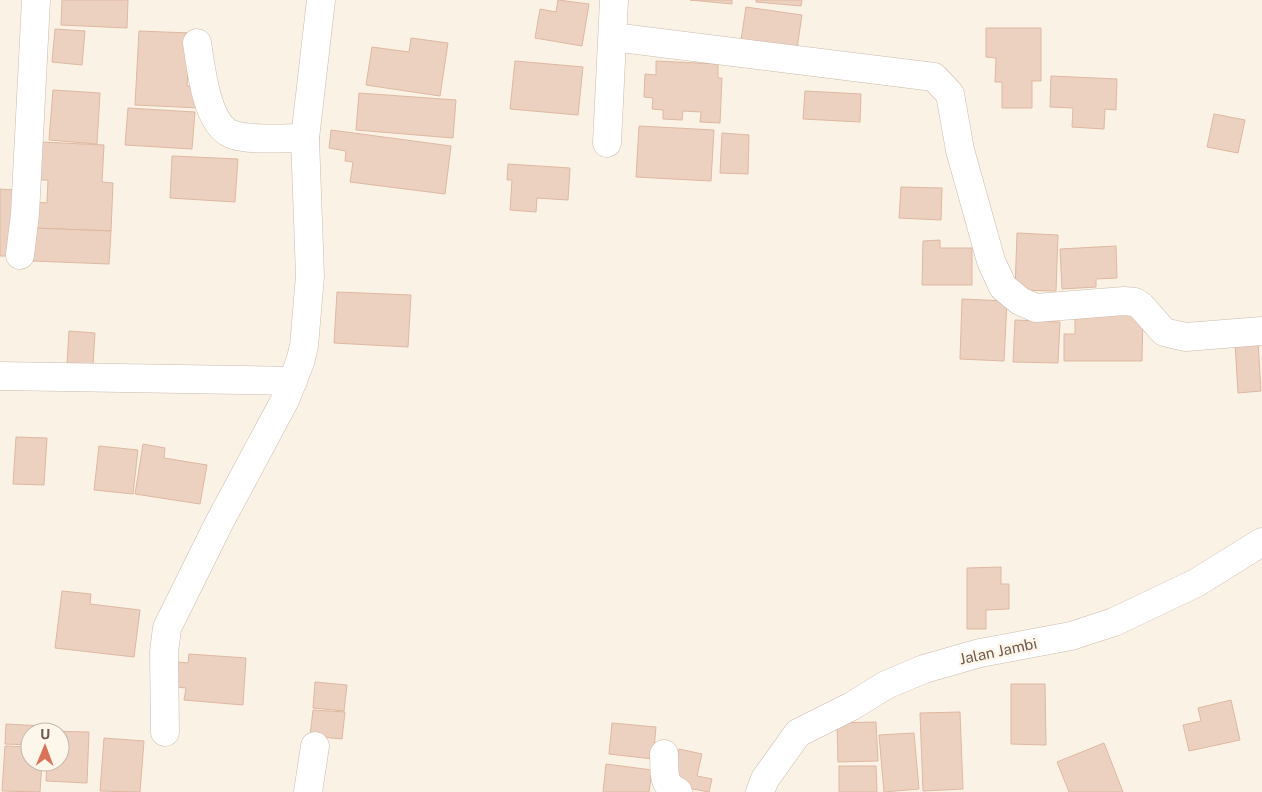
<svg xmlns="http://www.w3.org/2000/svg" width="1262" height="792" font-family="'Public Sans',sans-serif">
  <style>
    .building { fill: #edd1c0; stroke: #deb8a1 }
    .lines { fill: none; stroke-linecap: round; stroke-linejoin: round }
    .street-casing { stroke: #cbbaad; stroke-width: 29 }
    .street { stroke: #fff; stroke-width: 28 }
    .labels { text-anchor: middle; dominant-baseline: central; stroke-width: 5; stroke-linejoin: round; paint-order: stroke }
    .street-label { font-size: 15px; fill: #71594d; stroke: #fdf6eb }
  </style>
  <rect width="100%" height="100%" fill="#faf2e5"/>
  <g class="building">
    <polygon points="62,0 128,0 127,28 61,25"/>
    <polygon points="558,0 589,4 582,46 535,38 540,9 556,12"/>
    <polygon points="690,0 732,0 732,4"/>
    <polygon points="756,0 802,0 801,6 756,2"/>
    <polygon points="746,7 802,15 796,55 740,47"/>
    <polygon points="986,28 1041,28 1041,81 1032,81 1032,108 1002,108 1002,82 995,82 996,58 986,57"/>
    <polygon points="55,29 85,31 82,65 52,62"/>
    <polygon points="139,31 190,33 187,86 201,87 200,108 135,105"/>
    <polygon points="411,38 448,43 440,96 366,85 372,47 409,52"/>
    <polygon points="515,61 583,67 578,115 510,109"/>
    <polygon points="656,61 718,64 718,78 722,78 720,123 700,122 701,112 683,111 682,120 663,119 663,110 652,109 653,98 644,97 645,74 656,75"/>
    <polygon points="1051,76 1117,79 1116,110 1105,109 1104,129 1072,127 1073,108 1050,107"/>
    <polygon points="53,90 100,93 97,144 49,140"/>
    <polygon points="805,91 861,94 860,122 803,119"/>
    <polygon points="359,93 456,100 453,138 356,130"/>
    <polygon points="128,108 195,112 192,149 125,145"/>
    <polygon points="1214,114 1245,120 1238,153 1207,147"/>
    <polygon points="639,126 714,130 711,181 636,177"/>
    <polygon points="331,130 451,146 445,194 350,182 353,162 345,161 346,151 329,148"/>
    <polygon points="722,133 749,135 748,174 720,173"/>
    <polygon points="41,142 104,145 102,182 113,183 111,231 34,228 35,202 47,203 48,180 40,180"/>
    <polygon points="172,156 238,159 235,202 170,198"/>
    <polygon points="508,164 570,168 568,200 537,198 536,212 510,210 512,180 507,180"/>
    <polygon points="901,187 942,188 941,220 899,218"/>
    <polygon points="0,189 14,190 10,256 0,256"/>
    <polygon points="34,228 111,231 109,264 33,261"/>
    <polygon points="1017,233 1058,235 1056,291 1015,290"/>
    <polygon points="940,240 940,248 972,248 972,285 922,285 923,241"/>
    <polygon points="1116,246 1117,278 1096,279 1096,287 1062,289 1060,249"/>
    <polygon points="337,292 411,295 408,347 334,343"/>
    <polygon points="962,299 1007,301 1004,361 960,359"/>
    <polygon points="1075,312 1143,312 1142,361 1064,361 1064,334 1075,334"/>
    <polygon points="1015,320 1060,322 1058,363 1013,362"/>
    <polygon points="69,331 95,333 93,365 67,364"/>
    <polygon points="1258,342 1261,391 1238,393 1235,343"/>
    <polygon points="16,437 47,438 44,485 13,484"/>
    <polygon points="143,444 165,448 164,458 207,465 200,504 135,494"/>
    <polygon points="99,446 138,450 133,494 94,490"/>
    <polygon points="1001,567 1001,584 1009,584 1009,609 986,610 986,629 967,629 967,568"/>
    <polygon points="62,591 91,594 90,604 140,610 134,657 55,648"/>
    <polygon points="189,654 246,658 243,705 184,700 186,688 176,687 178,662 188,663"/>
    <polygon points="315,682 347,685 344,711 313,708"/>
    <polygon points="1011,684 1045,684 1046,745 1011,744"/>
    <polygon points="1231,700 1240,740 1189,751 1183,725 1201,721 1198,708"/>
    <polygon points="313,710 345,712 342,739 310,736"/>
    <polygon points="960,712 963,789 923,791 920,713"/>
    <polygon points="876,722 878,761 838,762 837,723"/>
    <polygon points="612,723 656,727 653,759 609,754"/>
    <polygon points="6,724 43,726 43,732 30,732 30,745 5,744"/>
    <polygon points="48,731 89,732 87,783 46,781 47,762 60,762 60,732"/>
    <polygon points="914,733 919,789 884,792 879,735"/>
    <polygon points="104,738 144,741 140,792 100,791"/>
    <polygon points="1104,743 1123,792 1069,792 1057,762"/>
    <polygon points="5,746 30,747 30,762 42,762 40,792 2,791"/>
    <polygon points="679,749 702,754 697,776 712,779 709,792 671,785"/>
    <polygon points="606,764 652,770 649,792 603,792"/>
    <polygon points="839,766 876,766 877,792 839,792"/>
  </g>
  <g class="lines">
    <g class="street-casing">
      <g id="street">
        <polyline points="613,37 934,77 950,94 960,150 991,261 1003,287 1020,301 1036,308 1124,301 1135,302 1141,306 1164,332 1172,334 1186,337 1262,331"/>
        <path d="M197 43C201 67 206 123 231 134 248 141 285 138 305 138"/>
        <polyline points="607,143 614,0"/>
        <polyline points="20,255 25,214 36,0"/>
        <polyline points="0,376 293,381"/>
        <polyline points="165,732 164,652 167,628 219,523 285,400 300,362 304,346 310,276 305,138 321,0"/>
        <path d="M664 754C665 771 661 784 678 792"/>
        <polyline points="308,792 315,746"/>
        <polyline points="760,792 765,779 798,733 852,706 886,685 924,669 980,653 1071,636 1114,622 1196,583 1262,542"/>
      </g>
    </g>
    <use href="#street" class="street"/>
  </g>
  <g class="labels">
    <g class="street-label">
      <text transform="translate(998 651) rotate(-12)">Jalan Jambi</text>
    </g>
  </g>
  <g transform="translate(45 747) rotate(1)"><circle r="24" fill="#fdf6eb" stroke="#c5b7ac"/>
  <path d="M0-4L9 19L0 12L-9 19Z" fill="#d97256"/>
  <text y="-8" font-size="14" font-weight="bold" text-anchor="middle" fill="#71594d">U</text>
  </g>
</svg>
